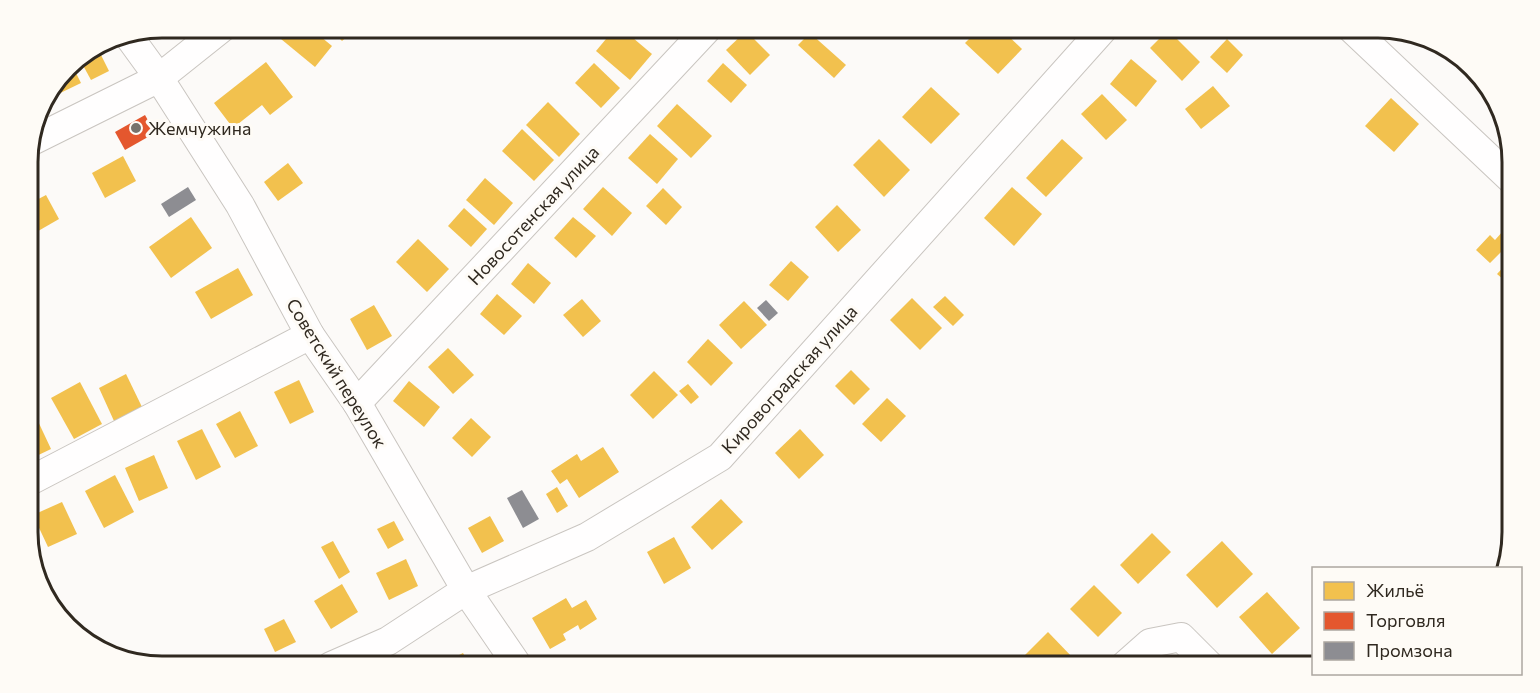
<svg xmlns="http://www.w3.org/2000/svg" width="1540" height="693" font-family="Commissioner,sans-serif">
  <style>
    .homes { fill: #f2c14e }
    .shops { fill: #e4572e }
    .industry { fill: #8d8d92 }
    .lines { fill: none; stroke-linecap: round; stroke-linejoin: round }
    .minor-casing { stroke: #c9c5c0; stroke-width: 30 }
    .minor { stroke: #fffefe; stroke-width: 28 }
    .poi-dot { fill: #77726c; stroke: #fefbf6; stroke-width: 2 }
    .labels { text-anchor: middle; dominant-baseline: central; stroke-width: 6; stroke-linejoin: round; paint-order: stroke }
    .poi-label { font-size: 18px; fill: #302920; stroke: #fefbf6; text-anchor: start }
    .street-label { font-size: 18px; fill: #302920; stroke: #fefbf6 }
    .rim { fill: none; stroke: #302920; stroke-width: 3 }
  </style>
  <rect width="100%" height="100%" fill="#fcfaf8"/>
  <g class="homes">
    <polygon points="162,27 185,27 175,38"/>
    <polygon points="291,27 309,27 332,46 315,67 281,39"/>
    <polygon points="329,27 358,27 342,41"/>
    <polygon points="616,27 620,27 652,54 630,80 596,51"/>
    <polygon points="663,27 685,27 676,38"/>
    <polygon points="981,27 999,27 1022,49 998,74 965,43"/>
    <polygon points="1168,30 1200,62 1182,81 1150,48"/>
    <polygon points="746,31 770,55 750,75 726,50"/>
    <polygon points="810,33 846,65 834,78 798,45"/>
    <polygon points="1227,39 1243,55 1227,73 1210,57"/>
    <polygon points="98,49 109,71 91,80 79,58"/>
    <polygon points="1131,59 1157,81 1136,107 1110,84"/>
    <polygon points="266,62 293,97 270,115 262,105 233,128 214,103"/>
    <polygon points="71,63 81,83 50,98 48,93"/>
    <polygon points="594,63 620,88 601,108 575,83"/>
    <polygon points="723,63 747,85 731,103 707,81"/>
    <polygon points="1213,86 1230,106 1201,129 1185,109"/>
    <polygon points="931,87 960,114 931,144 902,117"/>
    <polygon points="1102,94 1127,120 1106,140 1081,114"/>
    <polygon points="1391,98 1419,124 1394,152 1365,126"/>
    <polygon points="548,102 580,134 559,157 526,125"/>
    <polygon points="677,104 712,136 691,158 657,126"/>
    <polygon points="522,129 554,160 534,181 502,151"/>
    <polygon points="650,134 678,159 657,184 628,158"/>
    <polygon points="879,139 910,170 884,197 853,165"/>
    <polygon points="1062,139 1083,158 1046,197 1026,178"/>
    <polygon points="123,156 136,181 105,198 92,173"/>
    <polygon points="288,163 303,183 278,201 264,182"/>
    <polygon points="485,178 513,203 494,225 466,200"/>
    <polygon points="603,187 632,213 612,236 583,209"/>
    <polygon points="1012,187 1042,214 1014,246 984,218"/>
    <polygon points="663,188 682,207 666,225 646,206"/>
    <polygon points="46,195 59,219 33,234 27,224 27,205"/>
    <polygon points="837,205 861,230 838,252 815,227"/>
    <polygon points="464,208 487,229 471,247 448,226"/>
    <polygon points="191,217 212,248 171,278 149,247"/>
    <polygon points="573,217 596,236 576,258 554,238"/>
    <polygon points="1512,221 1512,283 1510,285 1497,274 1511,259 1502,251 1490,263 1476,250 1490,235 1495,240"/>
    <polygon points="418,239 449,269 427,292 396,262"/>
    <polygon points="791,261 809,277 788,301 769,285"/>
    <polygon points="528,263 551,283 534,304 511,284"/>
    <polygon points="238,268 253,295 211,319 195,292"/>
    <polygon points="497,294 522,316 504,335 480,314"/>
    <polygon points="945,296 964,315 953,326 933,307"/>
    <polygon points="912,298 942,328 920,350 890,320"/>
    <polygon points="582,299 601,321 583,337 563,315"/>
    <polygon points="744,301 767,325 741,349 719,325"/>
    <polygon points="374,305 392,336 367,350 350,319"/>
    <polygon points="708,339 733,363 711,386 687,362"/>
    <polygon points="448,348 474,375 453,394 428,367"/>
    <polygon points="851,370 870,389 854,405 835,386"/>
    <polygon points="654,371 678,395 653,419 630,395"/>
    <polygon points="126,374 142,407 114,421 99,388"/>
    <polygon points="299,380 314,412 290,424 274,392"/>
    <polygon points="409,381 440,407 424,427 393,401"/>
    <polygon points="80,382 102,424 74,439 51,398"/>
    <polygon points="688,384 699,397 691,404 679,391"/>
    <polygon points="887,398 906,416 881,442 862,424"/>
    <polygon points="240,411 258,446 235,458 216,424"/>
    <polygon points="36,417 51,449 28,460 28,420"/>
    <polygon points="471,418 491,437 472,457 452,438"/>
    <polygon points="202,429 221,467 196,480 177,441"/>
    <polygon points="800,429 824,455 799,479 775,453"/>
    <polygon points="603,447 619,472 579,498 567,479 560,484 551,471 577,454 581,461"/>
    <polygon points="154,455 168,488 139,501 125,468"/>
    <polygon points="115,475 134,512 104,528 85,491"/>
    <polygon points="557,487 568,506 557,513 546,494"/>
    <polygon points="721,499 743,522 712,550 691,527"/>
    <polygon points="62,502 77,534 48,547 33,515"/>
    <polygon points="490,516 504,541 482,553 468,528"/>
    <polygon points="394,521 404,540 388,549 377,529"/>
    <polygon points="1152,533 1171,552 1138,584 1120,565"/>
    <polygon points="674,537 691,568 664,584 647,552"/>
    <polygon points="333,541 350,572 339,579 321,547"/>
    <polygon points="1222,541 1253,574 1217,608 1186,575"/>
    <polygon points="406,559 418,586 389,600 376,573"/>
    <polygon points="342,584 358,612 331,629 314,601"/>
    <polygon points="1094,585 1122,613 1098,637 1070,609"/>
    <polygon points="1267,592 1300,628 1272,654 1239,617"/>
    <polygon points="566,598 572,608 586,600 597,619 580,630 578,625 563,634 566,640 550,649 532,618"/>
    <polygon points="284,619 296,642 275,652 264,629"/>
    <polygon points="1048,632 1074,659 1068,666 1025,666 1019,661"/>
    <polygon points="463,653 470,666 438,666"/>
    <polygon points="1314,655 1314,666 1302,666"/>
  </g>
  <polygon class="shops" points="145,115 155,133 125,150 115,132"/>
  <g class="industry">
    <polygon points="188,187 196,200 169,217 161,204"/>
    <polygon points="766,300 778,313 769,321 757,308"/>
    <polygon points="522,490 539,519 523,528 507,498"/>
    <polygon points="28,532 42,563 35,566 28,550"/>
  </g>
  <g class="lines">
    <g class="minor-casing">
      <g id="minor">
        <polyline points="1350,27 1512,180"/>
        <polyline points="127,34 159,78 240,205 310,335 357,403 466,590 518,666"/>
        <polyline points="30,142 159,78 223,27"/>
        <polyline points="357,403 709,27"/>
        <polyline points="28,482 310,335"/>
        <polyline points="331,666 388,641 466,590 587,537 720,457 1105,27"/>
        <polyline points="1124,666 1150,643 1181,637 1210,666"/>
      </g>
    </g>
    <use href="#minor" class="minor"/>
  </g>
  <circle class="poi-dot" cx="136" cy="128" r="6"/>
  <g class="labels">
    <g class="poi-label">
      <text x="148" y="128">Жемчужина</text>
    </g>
    <g class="street-label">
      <text transform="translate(533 215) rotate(-47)">Новосотенская улица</text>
      <text transform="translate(337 373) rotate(58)">Советский переулок</text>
      <text transform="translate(789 379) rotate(-48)">Кировоградская улица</text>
    </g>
  </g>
  <path d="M0 0H1540V693H0ZM162 38H1378A124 124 0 0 1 1502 162V532A124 124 0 0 1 1378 656H162A124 124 0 0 1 38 532V162A124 124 0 0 1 162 38Z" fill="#fefbf6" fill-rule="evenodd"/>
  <path class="rim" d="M162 38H1378A124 124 0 0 1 1502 162V532A124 124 0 0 1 1378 656H162A124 124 0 0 1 38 532V162A124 124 0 0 1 162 38Z"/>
  <rect x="1312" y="567" width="210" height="108" fill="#fefbf6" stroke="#aca7a0" stroke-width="1.5"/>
  <rect x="1324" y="582" width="30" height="18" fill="#f2c14e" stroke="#aca7a0" stroke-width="1.5"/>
  <text x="1366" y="597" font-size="18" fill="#302920">Жильё</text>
  <rect x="1324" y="612" width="30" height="18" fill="#e4572e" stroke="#aca7a0" stroke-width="1.5"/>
  <text x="1366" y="627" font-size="18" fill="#302920">Торговля</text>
  <rect x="1324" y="642" width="30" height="18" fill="#8d8d92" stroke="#aca7a0" stroke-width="1.5"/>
  <text x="1366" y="657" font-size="18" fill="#302920">Промзона</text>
</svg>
